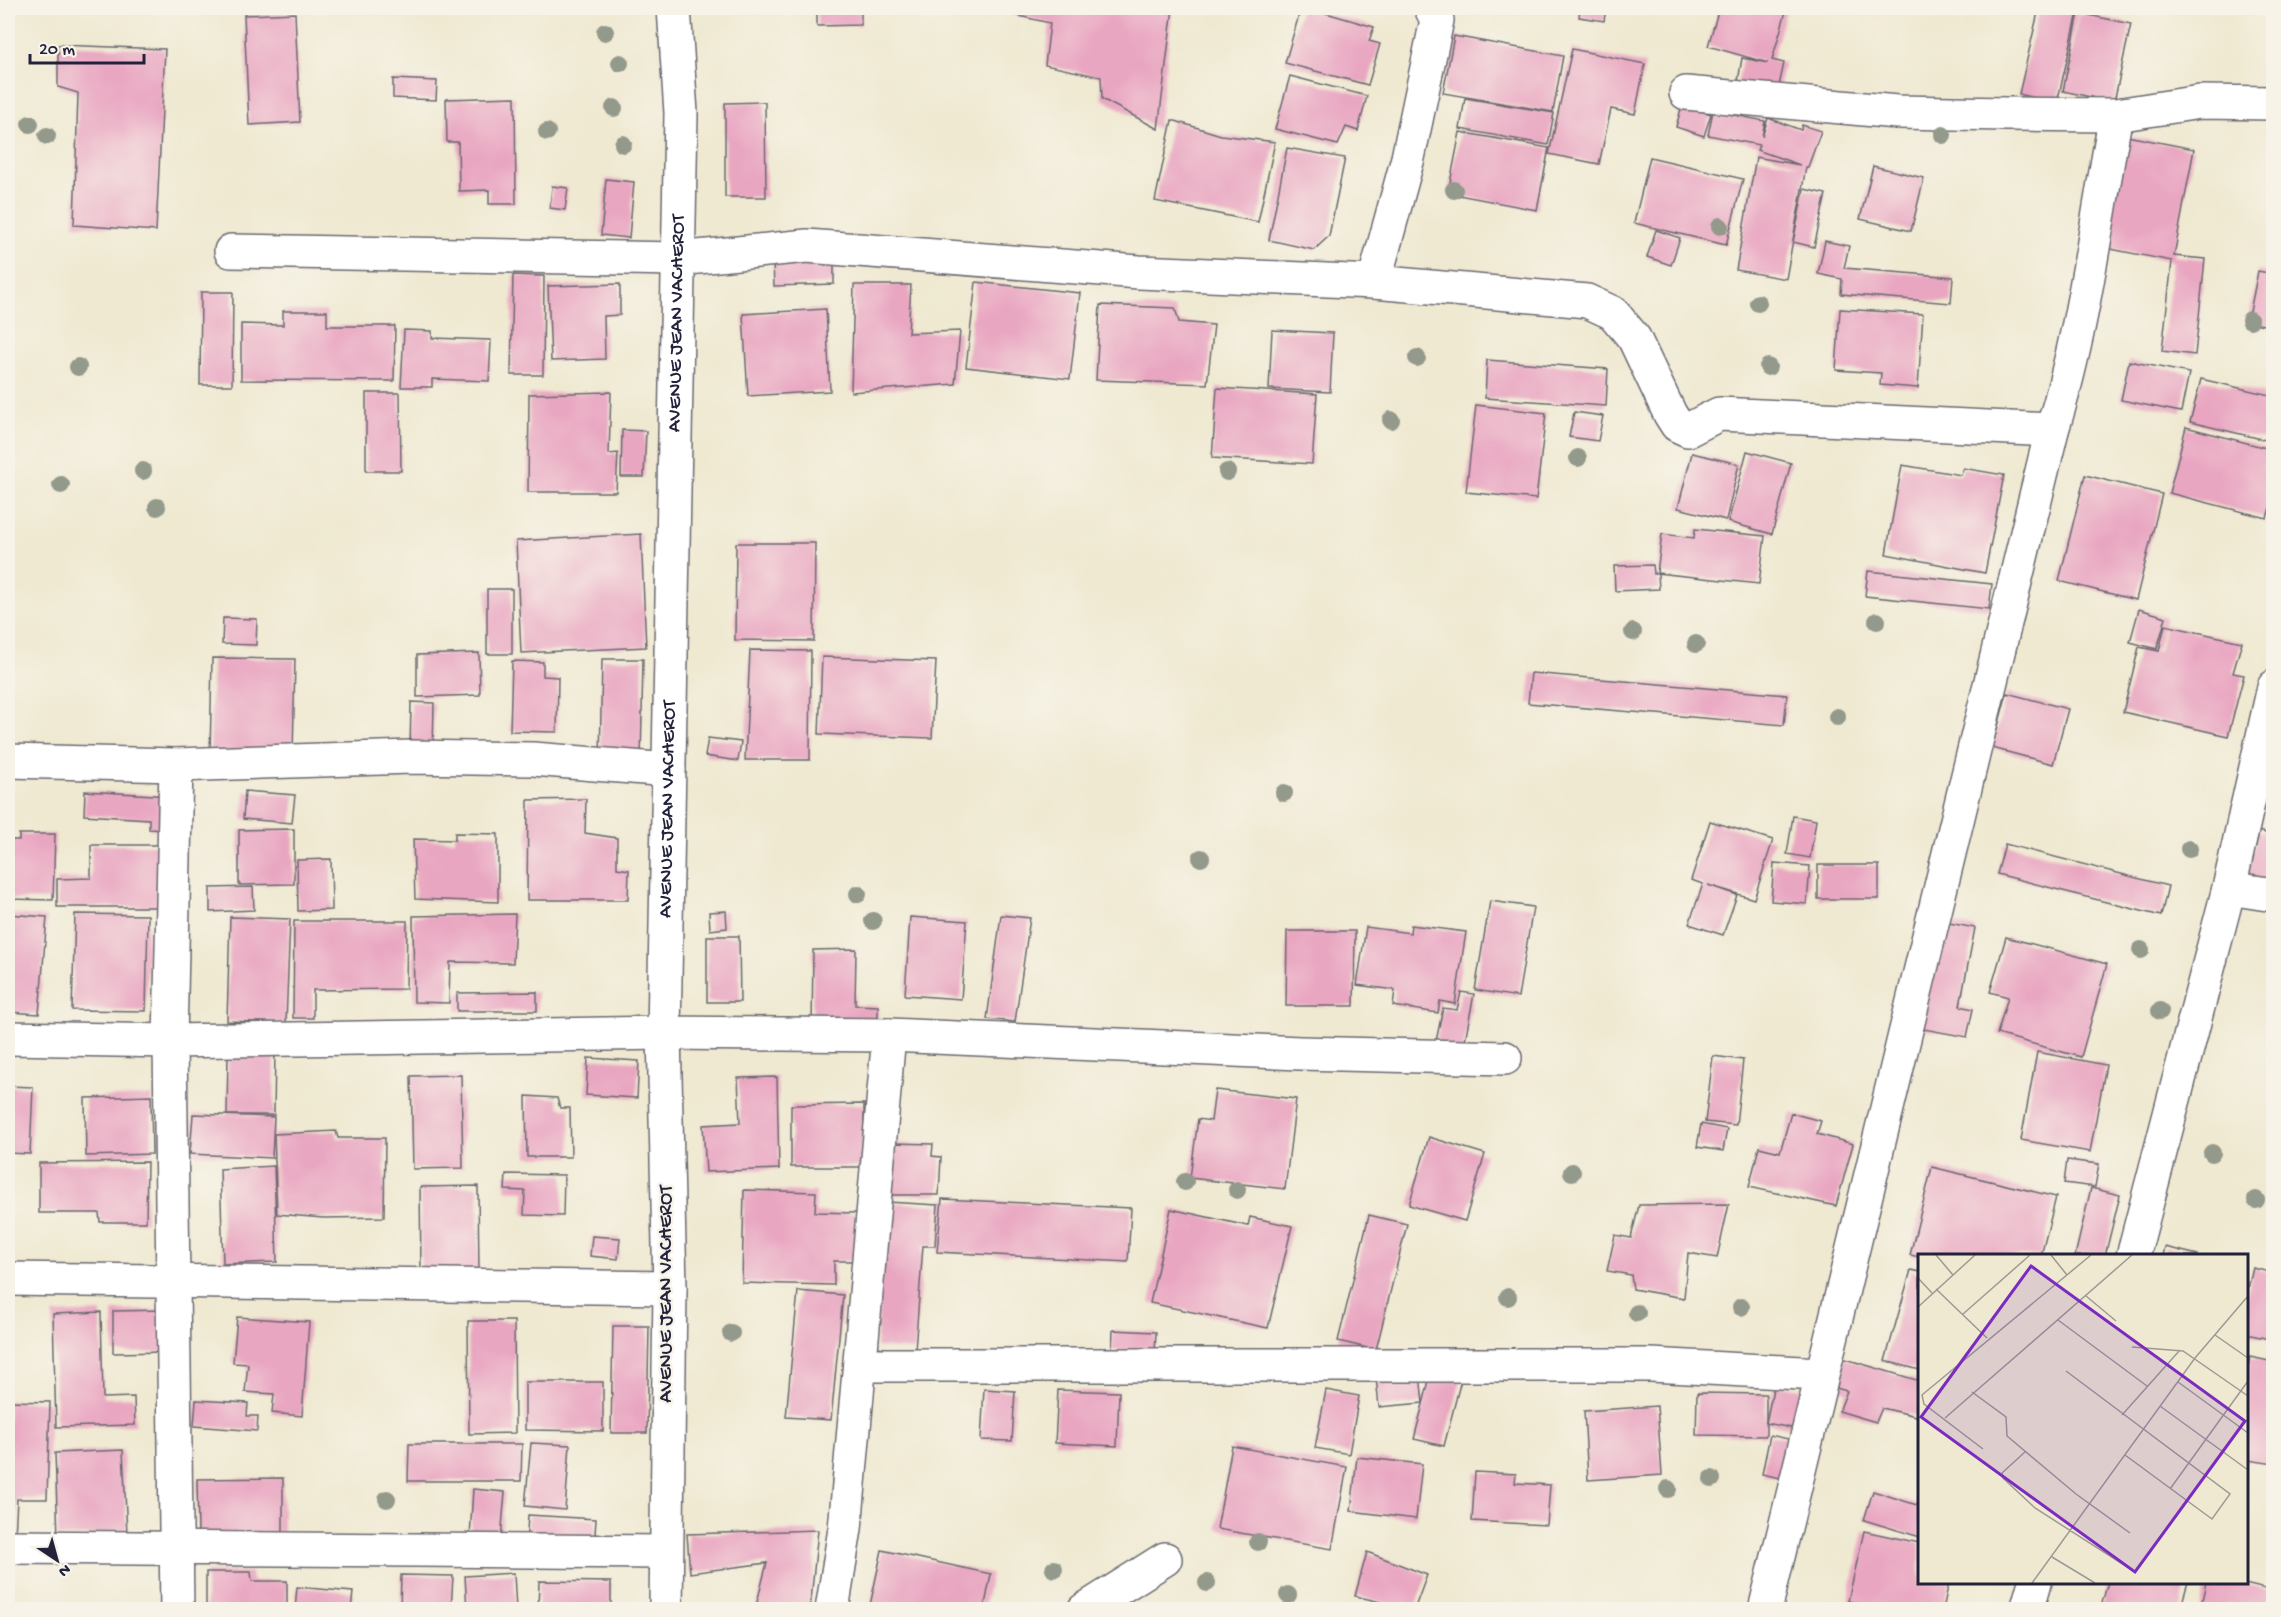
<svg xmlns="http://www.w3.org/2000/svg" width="2281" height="1617" font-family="'Gochi Hand',sans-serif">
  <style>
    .building { fill: #e9a6c1 }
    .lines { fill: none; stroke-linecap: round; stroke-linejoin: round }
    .minor-casing { stroke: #6a6870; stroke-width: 36 }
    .minor { stroke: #fff; stroke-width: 33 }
    .tree { fill: #93998b }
    .labels { text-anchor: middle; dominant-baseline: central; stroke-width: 5; stroke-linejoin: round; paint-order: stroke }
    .street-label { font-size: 20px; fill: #22223b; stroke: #f7f3e8 }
    .inset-road { fill: none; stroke: #9d9995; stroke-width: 1.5 }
    .view { fill: #7b2cbf; fill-opacity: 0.15; stroke: #7b2cbf; stroke-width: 3 }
    .inset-edge { fill: none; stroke: #22223b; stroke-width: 3 }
  </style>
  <rect width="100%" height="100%" fill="#f7f3e8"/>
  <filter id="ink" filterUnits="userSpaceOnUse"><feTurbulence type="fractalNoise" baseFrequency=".0167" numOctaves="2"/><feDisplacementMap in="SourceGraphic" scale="12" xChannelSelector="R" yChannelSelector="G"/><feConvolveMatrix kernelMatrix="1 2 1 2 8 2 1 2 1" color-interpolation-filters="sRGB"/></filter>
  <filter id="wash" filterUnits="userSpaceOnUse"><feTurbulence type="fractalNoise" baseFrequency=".008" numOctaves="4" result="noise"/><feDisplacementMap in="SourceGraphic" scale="24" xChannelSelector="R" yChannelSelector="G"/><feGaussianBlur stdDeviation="1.35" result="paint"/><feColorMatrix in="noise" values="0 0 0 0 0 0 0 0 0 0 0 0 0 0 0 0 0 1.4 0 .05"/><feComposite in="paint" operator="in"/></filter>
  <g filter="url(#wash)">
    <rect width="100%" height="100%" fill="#efe9d1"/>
    <g id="blocks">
      <g class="building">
        <polygon points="817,8 861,8 861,25 817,26"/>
        <polygon points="1007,8 1173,8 1158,129 1102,99 1101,77 1045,65 1050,23 1006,13"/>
        <polygon points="1301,8 1309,8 1374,27 1369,41 1380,44 1368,85 1285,63"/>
        <polygon points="1580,8 1606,8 1604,21 1579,17"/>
        <polygon points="1719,8 1787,8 1772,60 1784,63 1777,95 1737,87 1742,58 1768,63 1708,46"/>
        <polygon points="2039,8 2079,8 2057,103 2019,94"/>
        <polygon points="295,13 300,122 249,125 244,15"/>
        <polygon points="2079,13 2131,24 2114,102 2063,91"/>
        <polygon points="1454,36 1563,56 1553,112 1443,93"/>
        <polygon points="58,45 165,49 156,231 74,225 78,93 58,87"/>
        <polygon points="1572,49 1645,64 1635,114 1611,109 1599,164 1549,154"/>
        <polygon points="1290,76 1367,96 1358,131 1346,127 1338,145 1275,129"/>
        <polygon points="393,79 437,81 436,100 393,98"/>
        <polygon points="515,97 516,204 489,204 489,190 459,191 458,142 447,142 446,99"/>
        <polygon points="1465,98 1554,113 1548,145 1460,129"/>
        <polygon points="765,102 766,197 725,197 725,103"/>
        <polygon points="1682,105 1711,114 1704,136 1676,127"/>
        <polygon points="1713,111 1765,121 1762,137 1768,118 1801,130 1802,125 1821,131 1808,167 1806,167 1786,279 1736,270 1756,157 1800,165 1757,150 1759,145 1708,135"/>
        <polygon points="1172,120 1221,135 1275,142 1258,222 1155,201"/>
        <polygon points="1460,132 1549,148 1537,210 1448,193"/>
        <polygon points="2127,136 2194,149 2174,256 2205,259 2195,355 2162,351 2172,261 2105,248"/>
        <polygon points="1287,148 1345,158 1329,236 1314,250 1269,240"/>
        <polygon points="1650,157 1743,179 1726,245 1634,223"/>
        <polygon points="1873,166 1924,178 1911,231 1860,219"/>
        <polygon points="606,179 634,182 629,238 601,235"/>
        <polygon points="552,186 568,188 565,210 550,208"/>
        <polygon points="1804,189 1826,194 1814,247 1793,242"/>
        <polygon points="1656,230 1680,238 1671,265 1647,257"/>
        <polygon points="1825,241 1849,246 1844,268 1953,277 1951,303 1841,294 1842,279 1818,274"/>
        <polygon points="834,260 834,284 774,286 773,262"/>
        <polygon points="2258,271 2274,274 2274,327 2248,322"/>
        <polygon points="513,275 544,276 543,375 511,375"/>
        <polygon points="976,282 1080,293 1070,379 966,367"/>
        <polygon points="620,284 620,315 604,316 605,359 551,361 548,286"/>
        <polygon points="854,285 911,285 908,333 960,331 955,384 851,392"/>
        <polygon points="201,292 233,292 232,385 200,385"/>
        <polygon points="1100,305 1175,308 1179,322 1214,325 1207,384 1096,380"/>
        <polygon points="826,309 830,391 748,396 743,314"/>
        <polygon points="1840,309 1923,314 1918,388 1880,385 1881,373 1836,370"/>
        <polygon points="283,311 327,311 327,326 395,326 394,381 241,380 241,324 283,325"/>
        <polygon points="404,330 432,331 432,338 491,340 489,381 432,379 432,387 401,387"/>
        <polygon points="1272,330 1333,333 1330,392 1269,389"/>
        <polygon points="1487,360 1608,369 1606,406 1485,398"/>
        <polygon points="2129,361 2189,373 2181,412 2121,400"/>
        <polygon points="2201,379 2274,396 2274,442 2190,422"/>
        <polygon points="1217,388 1317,394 1312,464 1212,458"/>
        <polygon points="611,392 609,454 618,453 616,492 528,492 529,394"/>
        <polygon points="366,393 400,393 401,471 366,471"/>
        <polygon points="1476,405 1546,413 1536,499 1466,492"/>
        <polygon points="1574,412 1603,416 1598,441 1569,437"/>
        <polygon points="2186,427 2274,450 2274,494 2267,518 2169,493"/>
        <polygon points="622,430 646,431 644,477 621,477"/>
        <polygon points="1747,451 1791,463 1772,534 1728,522"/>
        <polygon points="1692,453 1739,464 1726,520 1678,508"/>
        <polygon points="1902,465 1961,475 1963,468 2004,475 1985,573 1886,554"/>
        <polygon points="2085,475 2162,494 2136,600 2059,581"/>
        <polygon points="1695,529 1765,536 1759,584 1657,573 1662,534 1694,538"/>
        <polygon points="641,534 646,647 521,653 516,541"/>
        <polygon points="736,543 815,543 814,641 735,640"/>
        <polygon points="1653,565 1654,574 1658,574 1659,589 1615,591 1614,566"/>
        <polygon points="1868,571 1992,584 1989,609 1865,596"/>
        <rect x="487" y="589" width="25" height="65"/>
        <polygon points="2139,609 2166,617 2157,649 2130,642"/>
        <polygon points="223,618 257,619 256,645 222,644"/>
        <polygon points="2165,625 2242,642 2233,673 2244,675 2228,736 2123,712 2139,647 2159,651"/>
        <polygon points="750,650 811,651 810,760 745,760"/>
        <polygon points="479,653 480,695 417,697 417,655"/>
        <polygon points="822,657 936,661 932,738 819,734"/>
        <polygon points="212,658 295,659 293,756 210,755"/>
        <polygon points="602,659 643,659 641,761 600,760"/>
        <polygon points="512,661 543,662 543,676 558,677 557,732 510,731"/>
        <polygon points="1531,673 1787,695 1784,725 1528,703"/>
        <polygon points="2007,693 2068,709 2053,764 1992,748"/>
        <polygon points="411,702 434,703 433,751 410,751"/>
        <polygon points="708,738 741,742 738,761 705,756"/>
        <polygon points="85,791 171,796 169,830 149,829 149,819 84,815"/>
        <polygon points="245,791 295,795 292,823 243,819"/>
        <polygon points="586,799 585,833 617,838 617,868 629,870 628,900 527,900 528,800"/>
        <polygon points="1793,816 1816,820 1810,858 1787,854"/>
        <polygon points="1710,821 1773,840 1754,899 1708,885 1737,895 1723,935 1689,924 1703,884 1691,880"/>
        <polygon points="294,829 294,884 239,885 239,830"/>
        <polygon points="2258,831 2274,835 2274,892 2245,886"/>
        <polygon points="455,833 498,834 498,902 415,899 413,839 455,840"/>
        <polygon points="19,834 55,834 53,900 8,899 8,840 19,840"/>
        <polygon points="2005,844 2168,886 2161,916 1997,874"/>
        <polygon points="91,845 164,845 164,907 57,907 57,879 91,878"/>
        <polygon points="331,859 332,910 298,911 297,860"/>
        <polygon points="1774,863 1810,866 1807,904 1771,901"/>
        <rect x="1818" y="865" width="61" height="34"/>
        <polygon points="253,887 254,910 210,912 210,888"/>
        <polygon points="1490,901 1533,907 1518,997 1475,990"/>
        <polygon points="726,911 727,928 710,930 709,912"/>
        <polygon points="8,914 47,917 39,1014 8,1012"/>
        <polygon points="75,914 148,915 146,1011 72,1010"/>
        <polygon points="515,914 513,963 450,962 449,1003 414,1002 413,916"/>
        <polygon points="1001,915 1030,918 1015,1022 987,1019"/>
        <polygon points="230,917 290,919 286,1023 227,1021"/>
        <polygon points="910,917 967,921 961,999 905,995"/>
        <polygon points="294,921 407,921 406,989 313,990 313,1018 293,1018"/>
        <polygon points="1939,921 1975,928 1960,1006 1973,1009 1967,1037 1918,1028"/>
        <polygon points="1411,925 1466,932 1455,1004 1440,1001 1438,1013 1393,1006 1395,990 1357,985 1366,927 1410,933"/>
        <polygon points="1287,931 1355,931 1354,1006 1286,1006"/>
        <polygon points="707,936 739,936 740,1002 707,1002"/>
        <polygon points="2006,937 2107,964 2081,1057 1997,1034 2008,997 1990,992"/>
        <polygon points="856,949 855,1005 878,1006 878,1026 812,1026 813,950"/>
        <polygon points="537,992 537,1011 457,1011 457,993"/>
        <polygon points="1461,992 1474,994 1463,1051 1435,1046 1443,1008 1457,1010"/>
        <polygon points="2273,1029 2274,1029 2274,1046 2269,1045"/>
        <polygon points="228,1051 275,1051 274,1115 227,1115"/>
        <polygon points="2037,1052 2106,1065 2090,1152 2021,1140"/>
        <polygon points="1713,1056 1743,1060 1736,1125 1705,1122"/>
        <polygon points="588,1058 639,1061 637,1098 586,1095"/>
        <polygon points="461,1075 463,1168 413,1169 411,1076"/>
        <polygon points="777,1077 779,1169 706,1172 703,1125 740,1123 738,1078"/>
        <polygon points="8,1086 33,1087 30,1154 8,1153"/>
        <polygon points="1215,1090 1296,1099 1285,1189 1190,1178 1198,1119 1211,1121"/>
        <polygon points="151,1096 152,1154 86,1156 85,1098"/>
        <polygon points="526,1096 557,1098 560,1108 570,1108 571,1157 527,1157"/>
        <polygon points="864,1104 864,1167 791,1167 791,1105"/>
        <polygon points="1791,1113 1821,1121 1817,1134 1853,1144 1836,1206 1749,1187 1759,1147 1780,1152"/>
        <polygon points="193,1114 274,1117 272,1158 190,1154"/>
        <polygon points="1701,1124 1727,1129 1723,1151 1697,1147"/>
        <polygon points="336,1131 338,1138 385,1138 384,1217 323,1218 277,1214 274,1134"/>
        <polygon points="1429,1137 1485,1154 1465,1221 1409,1205"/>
        <polygon points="893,1143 933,1144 932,1156 941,1157 939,1195 891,1195"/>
        <polygon points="2067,1160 2099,1164 2095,1187 2064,1183"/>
        <polygon points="147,1162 146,1222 100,1222 99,1213 39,1213 39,1163"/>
        <polygon points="274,1166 277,1262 223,1264 220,1169"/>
        <polygon points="1932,1167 2056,1197 2041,1256 1920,1257 1910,1255"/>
        <polygon points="506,1174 564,1175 563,1216 524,1215 525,1191 505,1190"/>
        <polygon points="478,1186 479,1271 421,1271 420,1187"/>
        <polygon points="2091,1188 2120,1195 2105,1256 2075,1256"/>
        <polygon points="744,1190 816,1192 815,1212 856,1213 855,1261 834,1261 834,1285 742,1283"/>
        <polygon points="942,1199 1131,1208 1128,1262 937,1252"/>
        <polygon points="887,1202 938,1205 935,1246 923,1246 915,1350 876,1347"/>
        <polygon points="1729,1204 1717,1258 1688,1253 1684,1298 1633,1289 1631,1275 1607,1271 1615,1235 1631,1238 1639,1205"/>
        <polygon points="1171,1209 1248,1226 1250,1217 1292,1226 1268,1328 1150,1303"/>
        <polygon points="1369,1215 1407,1224 1376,1350 1338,1341"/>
        <polygon points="592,1236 620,1238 618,1259 590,1256"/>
        <polygon points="2165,1247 2198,1255 2197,1256 2163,1256"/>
        <polygon points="2253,1268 2274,1273 2274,1340 2246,1334 2246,1297"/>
        <polygon points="1911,1270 1920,1272 1920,1370 1885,1361"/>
        <polygon points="798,1291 843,1295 831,1420 786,1417"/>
        <polygon points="167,1310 167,1352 113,1353 113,1311"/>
        <polygon points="101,1312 103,1398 134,1397 135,1425 56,1427 53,1314"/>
        <polygon points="237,1317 309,1322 302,1416 272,1413 274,1394 245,1392 248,1364 233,1363"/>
        <polygon points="468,1321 514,1321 515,1433 469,1434"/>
        <polygon points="613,1326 649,1326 647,1433 611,1433"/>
        <polygon points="1113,1330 1156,1332 1155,1352 1112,1350"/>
        <polygon points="2250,1357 2274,1362 2274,1464 2248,1460 2246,1464 2246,1374"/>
        <polygon points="1842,1358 1920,1381 1920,1417 1882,1408 1876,1422 1839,1411 1847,1391 1832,1387"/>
        <polygon points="1432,1369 1462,1376 1444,1446 1414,1439"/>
        <polygon points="1420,1374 1423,1403 1379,1407 1376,1377"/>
        <polygon points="525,1382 603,1382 603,1431 525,1430"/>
        <polygon points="1774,1384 1805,1390 1797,1429 1766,1423"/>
        <polygon points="984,1389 1015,1391 1012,1441 981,1440"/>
        <polygon points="1058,1390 1119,1392 1117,1446 1055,1443"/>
        <polygon points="1326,1390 1359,1396 1349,1454 1315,1448"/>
        <polygon points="1697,1393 1766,1394 1766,1436 1696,1435"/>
        <polygon points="196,1400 248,1403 247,1416 258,1416 257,1431 194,1426"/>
        <polygon points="8,1401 50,1402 47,1499 17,1499 15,1537 8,1537"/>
        <polygon points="1657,1406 1662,1475 1588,1480 1584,1411"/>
        <polygon points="1770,1435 1793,1440 1784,1479 1762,1474"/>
        <polygon points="531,1443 570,1445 565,1510 525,1506"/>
        <polygon points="409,1444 522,1444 521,1481 408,1481"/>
        <polygon points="1232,1446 1347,1467 1332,1549 1217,1529"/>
        <polygon points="123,1450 127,1534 58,1537 55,1453"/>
        <polygon points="1357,1457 1422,1464 1416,1519 1351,1511"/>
        <polygon points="1475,1472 1516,1474 1515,1483 1550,1485 1547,1525 1472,1521"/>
        <polygon points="283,1478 283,1533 198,1534 197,1479"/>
        <polygon points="473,1489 505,1492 501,1539 470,1537"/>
        <polygon points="1873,1491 1920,1506 1920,1537 1864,1520"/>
        <polygon points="528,1515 596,1519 594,1550 526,1546"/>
        <polygon points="818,1530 810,1610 755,1610 767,1563 690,1573 687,1534"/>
        <polygon points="1864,1531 1920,1543 1920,1582 1949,1582 1943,1610 1888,1610 1848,1601"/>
        <polygon points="882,1550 991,1574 984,1610 869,1610"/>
        <polygon points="1367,1552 1427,1575 1414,1610 1355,1596"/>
        <polygon points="206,1572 251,1572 252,1581 287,1581 287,1610 206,1610"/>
        <polygon points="514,1573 516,1610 467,1610 465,1576"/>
        <polygon points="401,1575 453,1576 451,1610 400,1610"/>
        <polygon points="539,1581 611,1582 611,1610 538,1610"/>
        <polygon points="2108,1582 2188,1582 2180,1610 2100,1610"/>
        <polygon points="2206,1582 2237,1582 2274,1591 2274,1610 2200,1610"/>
        <polygon points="297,1587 353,1592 351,1610 295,1610"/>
      </g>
    </g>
  </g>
  <g filter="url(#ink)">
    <use href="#blocks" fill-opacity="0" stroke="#6a6870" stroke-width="1.5"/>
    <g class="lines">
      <g class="minor-casing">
        <g id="minor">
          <polyline points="1686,93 1897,112 2007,114 2116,115 2200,102 2274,103"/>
          <polyline points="231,251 678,259 807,246 1139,272 1374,282 1587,301 1613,313 1634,338 1670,414 1677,425 1688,430 1719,414 2052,430"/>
          <polyline points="1374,282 1408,158 1437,20 1431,8"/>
          <polyline points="8,761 176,765 411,757 533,759 669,770"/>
          <polyline points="176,765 170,1041 177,1610"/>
          <polyline points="2229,888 2274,895"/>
          <polyline points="8,1038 170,1041 664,1033 889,1035 1300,1053 1505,1058"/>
          <polyline points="2133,1256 2229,888 2274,687"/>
          <polyline points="8,1279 670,1288"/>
          <polyline points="860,1365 1651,1365 1820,1374"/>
          <polyline points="8,1547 665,1552"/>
          <path id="s1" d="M666 1610 670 1288 664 1033 681 113 674 8"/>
          <polyline points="832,1610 845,1529 889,1035"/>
          <polyline points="1084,1610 1165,1559"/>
          <path d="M1765 1610 2052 430C2084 329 2096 220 2116 115"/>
          <polyline points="2027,1610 2035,1582"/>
        </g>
      </g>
      <use href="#minor" class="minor"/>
    </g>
    <g class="tree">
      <circle cx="605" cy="32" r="9"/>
      <circle cx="620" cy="63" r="9"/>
      <circle cx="614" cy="108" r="9"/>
      <circle cx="30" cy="124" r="9"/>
      <circle cx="547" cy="132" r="9"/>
      <circle cx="1943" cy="135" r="9"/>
      <circle cx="47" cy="136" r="9"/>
      <circle cx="623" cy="144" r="9"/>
      <circle cx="1454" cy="190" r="9"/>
      <circle cx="1720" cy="226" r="9"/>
      <circle cx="1758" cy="303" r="9"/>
      <circle cx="2250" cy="320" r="9"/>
      <circle cx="1417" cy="358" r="9"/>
      <circle cx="78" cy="367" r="9"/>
      <circle cx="1768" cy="367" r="9"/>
      <circle cx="1391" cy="420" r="9"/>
      <circle cx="1578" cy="458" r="9"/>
      <circle cx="143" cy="471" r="9"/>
      <circle cx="1227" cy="472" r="9"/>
      <circle cx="61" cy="485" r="9"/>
      <circle cx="157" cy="507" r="9"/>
      <circle cx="1877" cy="621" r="9"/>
      <circle cx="1633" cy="632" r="9"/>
      <circle cx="1696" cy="644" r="9"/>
      <circle cx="1837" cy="717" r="9"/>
      <circle cx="1284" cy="793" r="9"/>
      <circle cx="2189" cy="849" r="9"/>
      <circle cx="1201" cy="858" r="9"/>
      <circle cx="858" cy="894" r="9"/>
      <circle cx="873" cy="921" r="9"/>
      <circle cx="2141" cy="950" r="9"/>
      <circle cx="2160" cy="1011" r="9"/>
      <circle cx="2212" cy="1153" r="9"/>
      <circle cx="1572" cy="1172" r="9"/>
      <circle cx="1185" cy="1182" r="9"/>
      <circle cx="1237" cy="1190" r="9"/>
      <circle cx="2256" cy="1200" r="9"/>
      <circle cx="1508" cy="1297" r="9"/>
      <circle cx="1741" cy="1307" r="9"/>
      <circle cx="1637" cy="1313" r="9"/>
      <circle cx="731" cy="1333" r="9"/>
      <circle cx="1712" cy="1479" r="9"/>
      <circle cx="1668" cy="1489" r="9"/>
      <circle cx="387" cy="1499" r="9"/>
      <circle cx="1258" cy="1542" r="9"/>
      <circle cx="1054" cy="1569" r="9"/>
      <circle cx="1207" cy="1583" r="9"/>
      <circle cx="1288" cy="1595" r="9"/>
    </g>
  </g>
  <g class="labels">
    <g class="street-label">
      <text stroke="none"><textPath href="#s1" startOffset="1287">AVENUE JEAN VACHEROT</textPath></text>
      <text stroke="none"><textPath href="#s1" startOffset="801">AVENUE JEAN VACHEROT</textPath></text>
      <text transform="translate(667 1294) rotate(-90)">AVENUE JEAN VACHEROT</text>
    </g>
  </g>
  <g transform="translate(1918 1254)">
    <rect width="330" height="330" fill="#efe9d1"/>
    <path class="inset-road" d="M18 1 35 21M133 1 149 21M0 24 14 39M18 35 69 84M168 42 198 67M0 53 57 1M45 60 112 1M140 66 229 132M297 81 330 104M214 93 265 97 330 142M148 117 312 240 294 265 207 201M260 128 330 179M54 138 88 163 89 182 158 240 212 279M242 152 330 216M204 161 262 96M27 164 214 1M65 195 6 150 4 141 173 1M107 198 84 219 85 224 117 254 217 318M252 235 330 127M134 303 177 329M114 329 277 104 330 42"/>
    <path class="view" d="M113 12 327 167 217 318 3 163Z"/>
    <rect width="330" height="330" class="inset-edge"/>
  </g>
  <rect width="2281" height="1617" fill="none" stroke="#f7f3e8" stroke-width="30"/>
  <g transform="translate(57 1560) rotate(144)" stroke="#f7f3e8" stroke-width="4.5" paint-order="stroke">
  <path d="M0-4.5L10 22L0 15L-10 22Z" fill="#22223b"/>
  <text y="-9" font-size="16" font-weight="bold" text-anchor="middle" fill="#22223b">N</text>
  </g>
  <path d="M30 54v9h114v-9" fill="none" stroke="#22223b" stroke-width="3"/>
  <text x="39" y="54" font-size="18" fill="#22223b" stroke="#f7f3e8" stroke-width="4.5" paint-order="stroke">20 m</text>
</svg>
